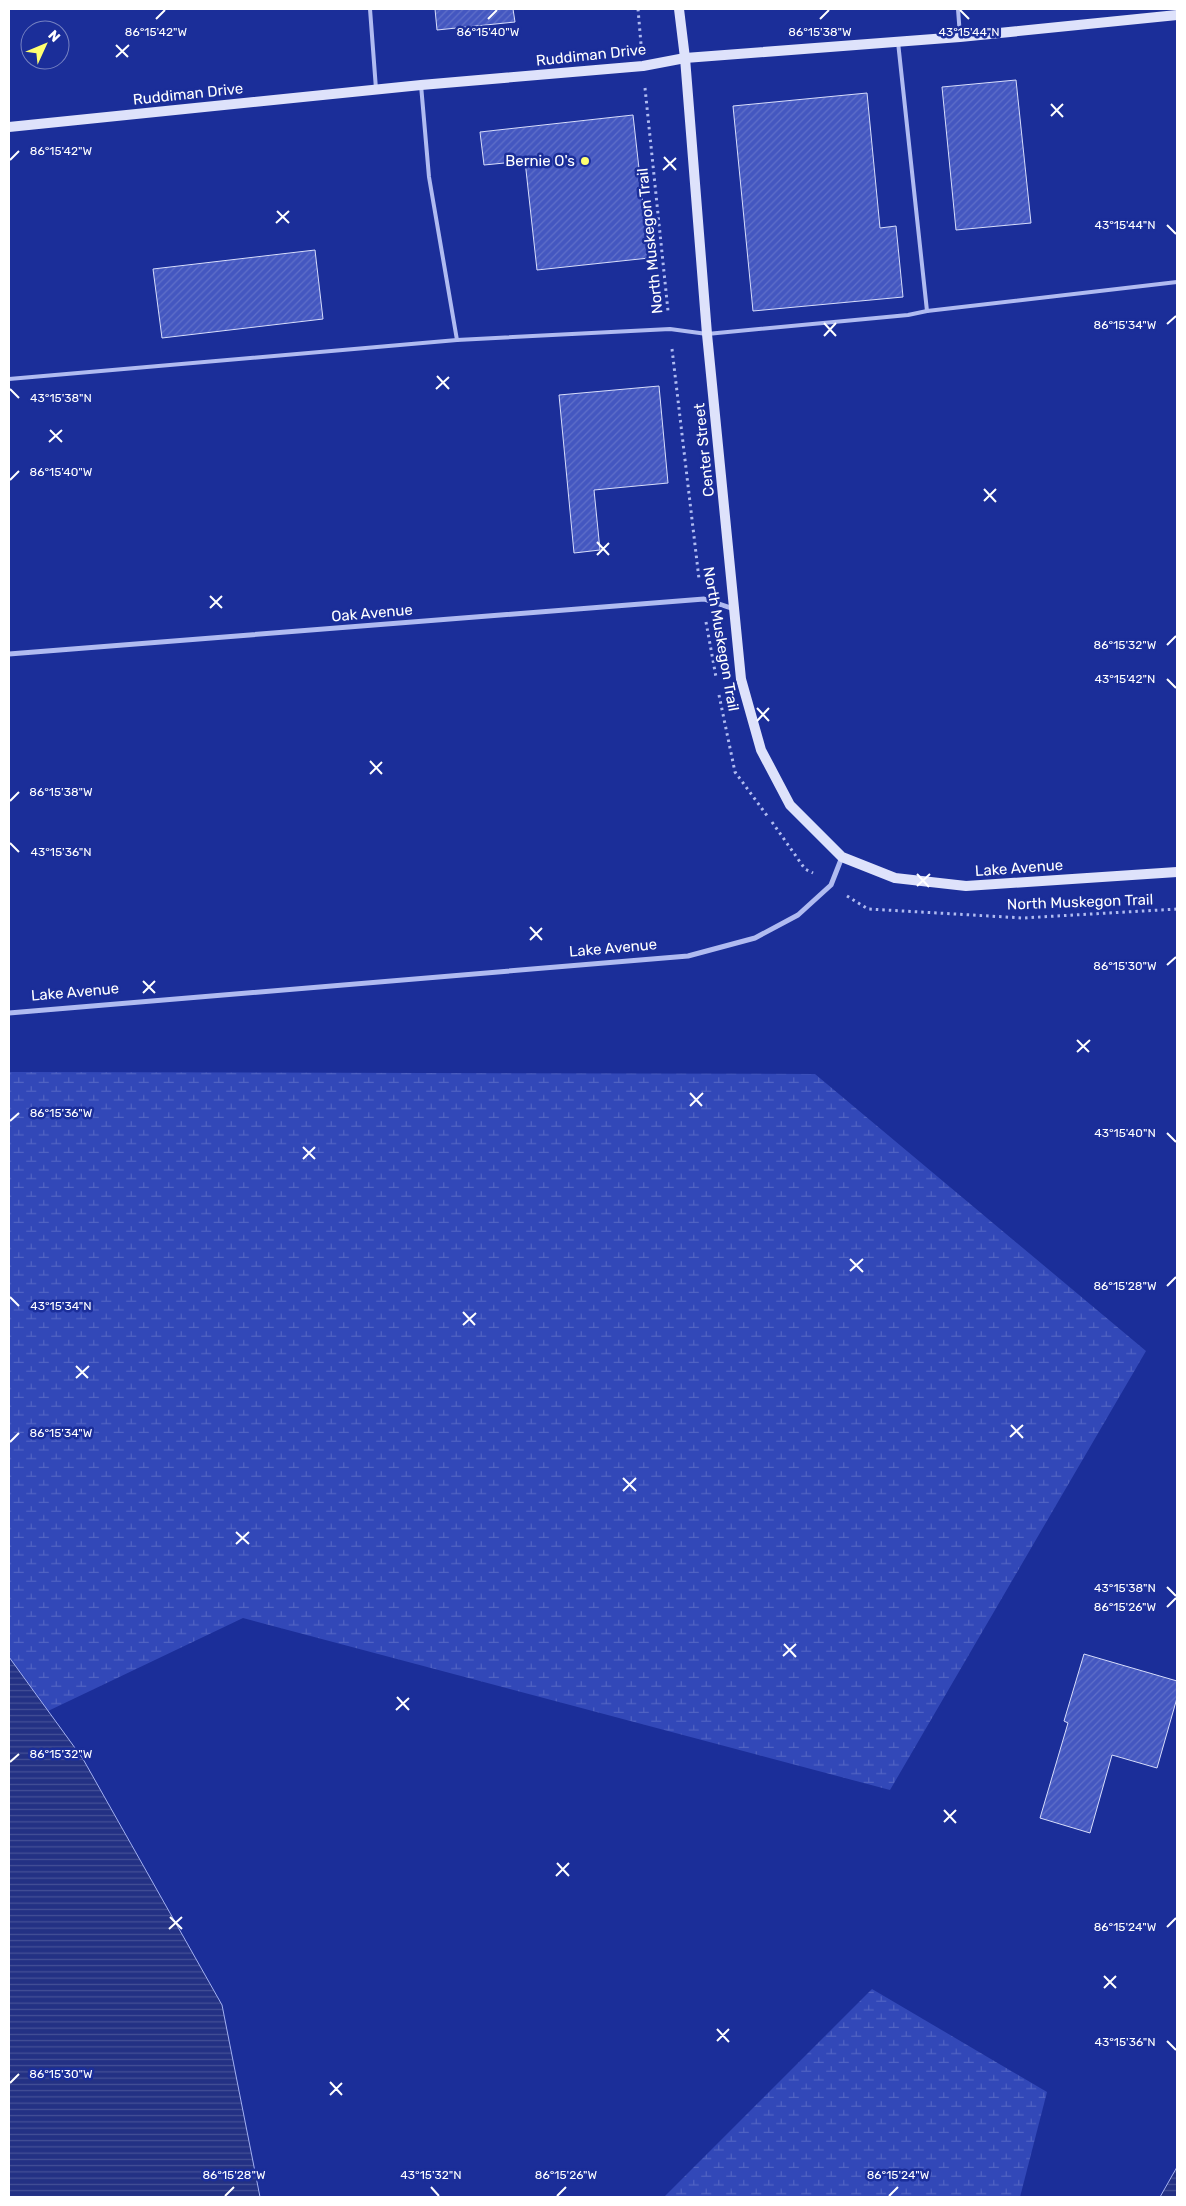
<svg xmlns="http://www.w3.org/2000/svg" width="1186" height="2206" font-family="Rubik,sans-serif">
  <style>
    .wetland { fill: url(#wetland-marsh) }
    .water { fill: url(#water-rules); stroke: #a3b1f2 }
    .building { fill: url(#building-hatch); stroke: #d7ddfb }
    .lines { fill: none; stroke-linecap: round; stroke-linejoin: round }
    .path { stroke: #b0bbf1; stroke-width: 3; stroke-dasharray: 2.5 4; stroke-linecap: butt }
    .lane { stroke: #b0bbf1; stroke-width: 4 }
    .street { stroke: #b0bbf1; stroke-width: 5 }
    .secondary { stroke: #dee2fb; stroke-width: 10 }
    .ticks { fill: none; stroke: #fff; stroke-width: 2 }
    .poi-dot { fill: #ffff70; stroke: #1b2e99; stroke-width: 2 }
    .labels { text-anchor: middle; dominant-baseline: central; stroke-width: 5; stroke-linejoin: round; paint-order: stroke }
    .street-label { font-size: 15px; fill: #fff; stroke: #1b2e99 }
    .poi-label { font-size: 15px; fill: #fff; stroke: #1b2e99; text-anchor: end }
    .ticks-label { font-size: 12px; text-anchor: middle; fill: #fff; stroke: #1b2e99; stroke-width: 5; stroke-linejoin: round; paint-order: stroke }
  </style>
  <defs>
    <pattern id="wetland-marsh" width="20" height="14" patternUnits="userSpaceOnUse" patternTransform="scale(1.25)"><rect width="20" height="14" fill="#3248b8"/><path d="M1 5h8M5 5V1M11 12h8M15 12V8" fill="none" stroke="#5163c3"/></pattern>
    <pattern id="water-rules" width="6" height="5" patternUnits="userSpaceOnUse" patternTransform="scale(1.25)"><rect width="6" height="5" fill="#233184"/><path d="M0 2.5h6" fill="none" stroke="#445096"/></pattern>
    <pattern id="building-hatch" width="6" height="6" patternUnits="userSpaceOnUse" patternTransform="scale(1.25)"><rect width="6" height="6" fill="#4457c0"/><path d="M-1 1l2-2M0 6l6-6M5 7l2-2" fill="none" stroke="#6070c9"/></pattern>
  </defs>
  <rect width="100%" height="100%" fill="#1b2e99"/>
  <g class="wetland">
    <polygon points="9,1072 815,1074 1146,1351 890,1790 243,1618 48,1711 9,1657"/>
    <polygon points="872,1989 1047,2092 1020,2197 664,2197"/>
  </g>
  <g class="water">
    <polygon points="9,1657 83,1759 222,2005 260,2197 9,2197"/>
    <polygon points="1177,2167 1177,2197 1160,2197"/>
  </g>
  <g class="building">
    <polygon points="435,9 513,9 515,22 437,30"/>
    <polygon points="1016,80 1031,223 956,230 942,87"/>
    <polygon points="867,93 880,228 896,226 903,297 753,311 733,106"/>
    <polygon points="633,115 649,258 537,270 525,161 484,165 480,132"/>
    <polygon points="315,250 323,319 162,338 153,269"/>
    <polygon points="659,386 668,483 594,490 600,550 574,553 559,395"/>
    <polygon points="1084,1654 1177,1681 1177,1698 1157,1768 1112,1755 1090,1833 1040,1818 1068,1723 1064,1721"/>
  </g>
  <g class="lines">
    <g class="path">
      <polyline points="638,9 641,44"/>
      <polyline points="645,88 668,311"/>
      <polyline points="672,349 699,579"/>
      <polyline points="706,622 716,677"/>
      <polyline points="719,695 735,772 768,817"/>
      <polyline points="772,822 805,869 813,873"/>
      <polyline points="847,896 868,909 1023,918 1177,909"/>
    </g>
    <g class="lane">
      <polyline points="370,9 376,89"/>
      <polyline points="958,9 960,36"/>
      <polyline points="898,42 927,311"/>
      <polyline points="421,85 429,177 457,340"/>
      <polyline points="9,379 457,340 670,329 707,334 908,315 927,311 1177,282"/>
    </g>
    <g class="street">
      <polyline points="9,654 704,599 734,609"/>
      <polyline points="9,1013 688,956 755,938 798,915 831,885 842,857"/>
    </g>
    <g class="secondary">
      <polyline points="679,9 685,58 707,334 741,679 761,750 790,805 842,857 895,878 966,886 1177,872"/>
      <polyline points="9,127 421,85 643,66 685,58 960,37 1177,15"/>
    </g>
  </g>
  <path class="ticks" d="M960 10 969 19M156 19 165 10M488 19 497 10M820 19 829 10M116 45 128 57M116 57 129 45M1051 104 1063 117M1051 116 1063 104M664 157 676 170M10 160 19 151M663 170 676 158M277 211 289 223M276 223 289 211M1167 225 1176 234M824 323 836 336M1167 324 1176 316M824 336 836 323M437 376 449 389M10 389 19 398M436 389 449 377M50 430 62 442M49 442 62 430M10 480 19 471M984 489 996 502M984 501 996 489M597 542 609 555M597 555 609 543M210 596 222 608M210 608 222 596M1167 645 1176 636M1167 679 1176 688M757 708 769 721M757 721 769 708M370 761 382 774M370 774 382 762M10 801 19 792M10 843 19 852M917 874 929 887M917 886 930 874M530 927 542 940M530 940 542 928M1167 965 1176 957M143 981 155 993M143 993 155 981M1077 1040 1089 1052M1077 1052 1090 1040M690 1093 702 1106M690 1106 703 1093M10 1121 19 1113M1167 1133 1176 1142M303 1147 315 1159M303 1159 315 1147M850 1259 863 1272M850 1271 863 1259M1167 1286 1176 1277M10 1297 19 1306M463 1312 475 1325M463 1325 476 1313M76 1366 88 1378M76 1378 89 1366M1011 1425 1023 1438M1010 1437 1023 1425M10 1442 19 1433M623 1478 636 1491M623 1491 636 1478M236 1532 249 1544M236 1544 249 1532M1167 1587 1176 1596M1167 1607 1176 1598M784 1644 796 1657M783 1656 796 1644M397 1697 409 1710M396 1710 409 1698M10 1762 19 1754M944 1810 956 1823M944 1822 956 1810M557 1863 569 1876M556 1876 569 1863M170 1917 182 1929M1167 1927 1176 1918M169 1929 182 1917M1104 1976 1116 1988M1104 1988 1116 1976M717 2029 729 2042M717 2041 729 2029M1167 2041 1176 2050M330 2082 342 2095M10 2083 19 2074M330 2095 342 2083M431 2187 439 2196M225 2196 234 2187M557 2196 566 2187M889 2196 898 2187"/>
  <circle class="poi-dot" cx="585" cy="161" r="5"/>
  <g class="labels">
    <g class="street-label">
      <text transform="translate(591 55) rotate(-6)">Ruddiman Drive</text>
      <text transform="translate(188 94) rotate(-6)">Ruddiman Drive</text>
      <text transform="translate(650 241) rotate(-96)">North Muskegon Trail</text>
      <text transform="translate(704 450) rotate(-96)">Center Street</text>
      <text transform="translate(372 613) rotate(-5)">Oak Avenue</text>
      <text transform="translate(721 639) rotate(80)">North Muskegon Trail</text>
      <text transform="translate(1019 868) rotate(-4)">Lake Avenue</text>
      <text transform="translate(1080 902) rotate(-2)">North Muskegon Trail</text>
      <text transform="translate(613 948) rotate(-5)">Lake Avenue</text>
      <text transform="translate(75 992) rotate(-5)">Lake Avenue</text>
    </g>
    <g class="poi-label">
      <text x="575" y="161">Bernie O's</text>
    </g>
  </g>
  <g class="ticks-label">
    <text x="156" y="36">86°15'42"W</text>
    <text x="488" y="36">86°15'40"W</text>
    <text x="820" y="36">86°15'38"W</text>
    <text x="969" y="36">43°15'44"N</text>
    <text x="61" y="155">86°15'42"W</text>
    <text x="1125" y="229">43°15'44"N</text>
    <text x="1125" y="329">86°15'34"W</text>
    <text x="61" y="402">43°15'38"N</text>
    <text x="61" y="476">86°15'40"W</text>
    <text x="1125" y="649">86°15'32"W</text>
    <text x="1125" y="683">43°15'42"N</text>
    <text x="61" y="796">86°15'38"W</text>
    <text x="61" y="856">43°15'36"N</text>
    <text x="1125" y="970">86°15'30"W</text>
    <text x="61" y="1117">86°15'36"W</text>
    <text x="1125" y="1137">43°15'40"N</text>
    <text x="1125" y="1290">86°15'28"W</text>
    <text x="61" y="1310">43°15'34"N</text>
    <text x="61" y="1437">86°15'34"W</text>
    <text x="1125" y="1592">43°15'38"N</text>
    <text x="1125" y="1611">86°15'26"W</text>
    <text x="61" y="1758">86°15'32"W</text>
    <text x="1125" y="1931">86°15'24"W</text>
    <text x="1125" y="2046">43°15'36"N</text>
    <text x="61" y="2078">86°15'30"W</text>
    <text x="431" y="2179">43°15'32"N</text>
    <text x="234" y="2179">86°15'28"W</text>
    <text x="566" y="2179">86°15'26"W</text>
    <text x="898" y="2179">86°15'24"W</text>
  </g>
  <rect width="1186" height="2206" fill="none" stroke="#ffffff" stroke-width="20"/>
  <g transform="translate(45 45) rotate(46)"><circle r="24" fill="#1b2e99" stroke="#7682c2"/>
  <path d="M0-4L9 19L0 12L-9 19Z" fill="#ffff70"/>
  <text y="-8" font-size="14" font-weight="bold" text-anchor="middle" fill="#ffffff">N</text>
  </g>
</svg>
